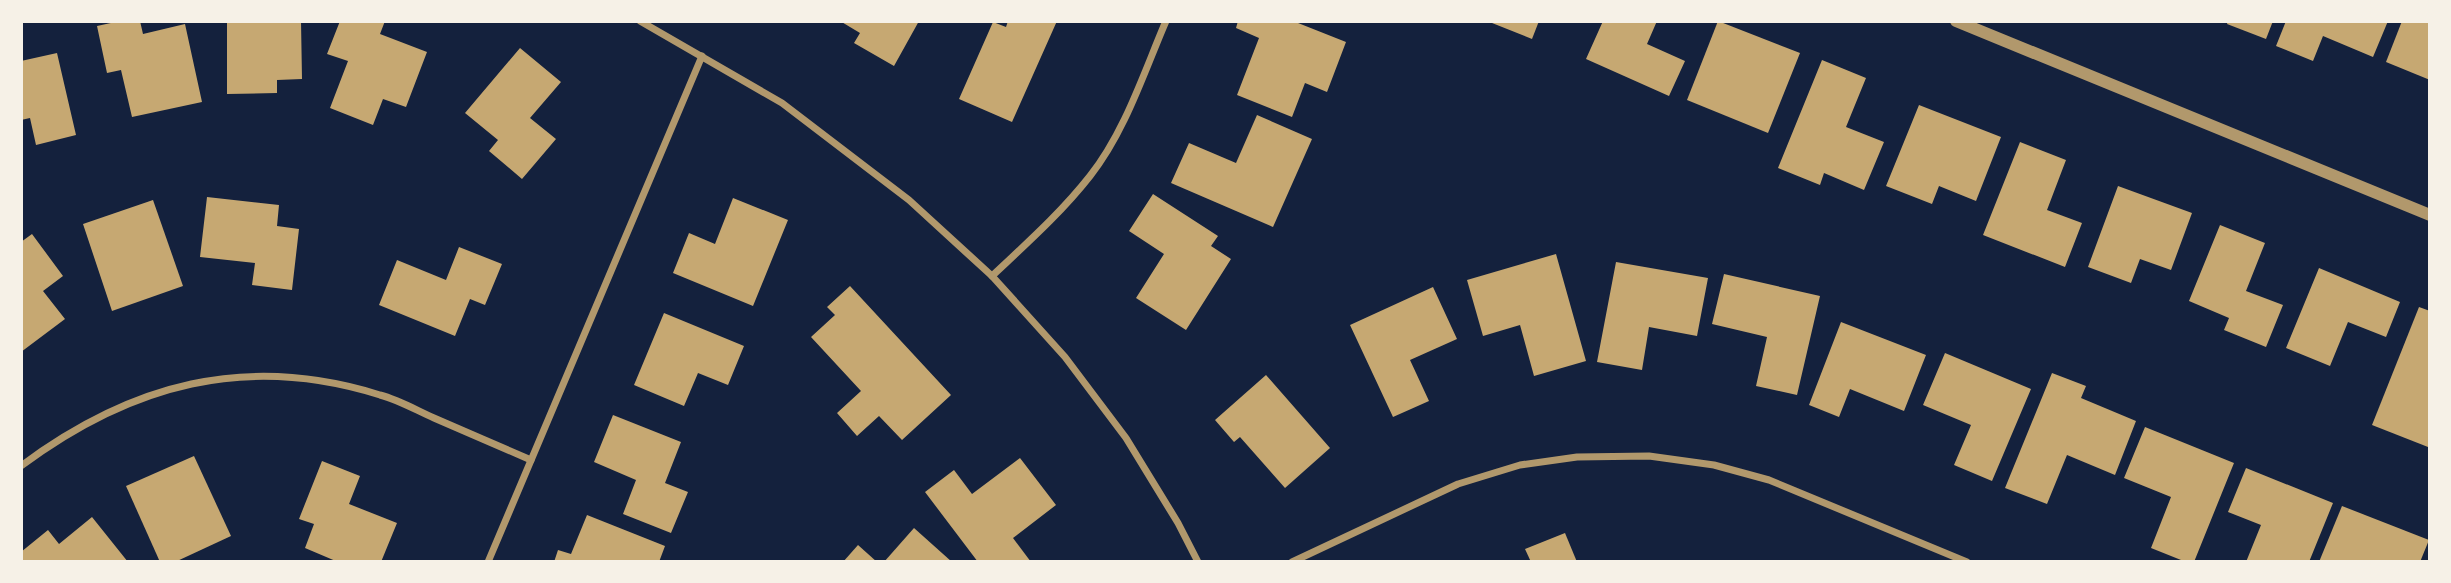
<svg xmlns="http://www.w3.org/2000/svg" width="2451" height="583" font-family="'Noto Sans',sans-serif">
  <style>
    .building { fill: #c6a872 }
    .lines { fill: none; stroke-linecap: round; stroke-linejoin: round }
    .minor { stroke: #b1986c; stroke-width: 7 }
    .tertiary { stroke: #b1986c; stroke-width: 12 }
  </style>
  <rect width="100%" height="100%" fill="#14213d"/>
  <g class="building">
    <polygon points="120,21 140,21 143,34 185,24 202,102 132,117 121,70 107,73 97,26"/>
    <polygon points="227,21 301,21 302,79 277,80 277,93 227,94"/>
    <polygon points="340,21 385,21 380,34 427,52 406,107 383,99 373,125 330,108 348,61 327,54"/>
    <polygon points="840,21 919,21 894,66 854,43 860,33"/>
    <polygon points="1008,21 1057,21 1012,122 959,99 993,22 1006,27"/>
    <polygon points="1238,21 1293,21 1346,42 1327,92 1305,83 1292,117 1237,95 1259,38 1236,28"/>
    <polygon points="1487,21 1539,21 1532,39"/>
    <polygon points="1603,21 1657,21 1647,44 1685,61 1669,96 1586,59"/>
    <polygon points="1718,21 1800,53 1768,133 1687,100"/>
    <polygon points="2228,21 2273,21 2266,39 2227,24"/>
    <polygon points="2286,21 2388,21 2373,57 2323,36 2313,61 2276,46"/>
    <polygon points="2402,21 2430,21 2430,80 2386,62"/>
    <polygon points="520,48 561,82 530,118 556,139 522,179 489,151 498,140 465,113"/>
    <polygon points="57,53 76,135 36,145 30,118 21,120 21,61"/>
    <polygon points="1822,60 1866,78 1846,127 1884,142 1864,190 1824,173 1820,185 1778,168"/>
    <polygon points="1919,105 2001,137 1976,201 1939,186 1932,204 1886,186"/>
    <polygon points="1257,115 1312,139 1273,227 1171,183 1189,143 1236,163"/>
    <polygon points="2020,142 2066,160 2047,210 2082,223 2065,267 1983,235"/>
    <polygon points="2118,186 2192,213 2171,270 2140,259 2131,283 2088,267"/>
    <polygon points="1153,194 1218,236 1211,246 1231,259 1186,330 1136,298 1164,254 1129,231"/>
    <polygon points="207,197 279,205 277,226 299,229 292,290 252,285 255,263 200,257"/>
    <polygon points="733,198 788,220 753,306 673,273 689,233 715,244"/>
    <polygon points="153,200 183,286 112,311 83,224"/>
    <polygon points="2220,225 2265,243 2246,291 2283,305 2266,347 2224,330 2229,318 2189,301"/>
    <polygon points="32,234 63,276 43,291 65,319 21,352 21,242"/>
    <polygon points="459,247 502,264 485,305 470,299 455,336 379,305 397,260 446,280"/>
    <polygon points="1556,254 1586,361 1534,376 1520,325 1483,336 1467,280"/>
    <polygon points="1616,262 1708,278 1697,336 1649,327 1642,370 1597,362"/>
    <polygon points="2319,268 2400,302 2386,337 2348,322 2330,366 2286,348"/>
    <polygon points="1724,274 1820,296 1797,395 1756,386 1767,337 1712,324"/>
    <polygon points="850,286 951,395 902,440 879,416 857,436 837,413 861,391 811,337 835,315 827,307"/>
    <polygon points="1433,287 1457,339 1410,360 1429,401 1393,417 1350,325"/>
    <polygon points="2419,307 2430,311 2428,447 2372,425"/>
    <polygon points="664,313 744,346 728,385 698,373 684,406 634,385"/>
    <polygon points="1841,322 1926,355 1904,411 1850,389 1839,417 1809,405"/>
    <polygon points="1945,353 2031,389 1992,481 1954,465 1971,425 1923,405"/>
    <polygon points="2052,373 2086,386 2081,398 2136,421 2115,475 2067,455 2047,504 2005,488"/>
    <polygon points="1266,375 1330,448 1285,488 1240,437 1234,442 1215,420"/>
    <polygon points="613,415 681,442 665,483 688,492 671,533 623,514 636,480 594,462"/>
    <polygon points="2145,427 2234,463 2194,562 2186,562 2151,548 2171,497 2124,478"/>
    <polygon points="194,456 231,536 175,562 160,562 126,486"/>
    <polygon points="1020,458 1056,505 1013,538 1031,562 978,562 925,492 954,470 972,494"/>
    <polygon points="322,461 360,476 349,504 397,523 381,562 338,562 305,548 314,524 299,519"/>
    <polygon points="2246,468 2333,503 2309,562 2246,562 2261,525 2228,512"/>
    <polygon points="2342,506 2429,540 2420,562 2319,562"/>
    <polygon points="587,515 665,546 659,562 554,562 558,550 571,554"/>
    <polygon points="92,517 128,562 21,562 21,552 48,530 59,544"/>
    <polygon points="914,528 952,562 884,562"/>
    <polygon points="1565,533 1577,562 1531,562 1525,549"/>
    <polygon points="858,545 877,562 843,562"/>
  </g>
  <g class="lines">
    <g class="minor">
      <polyline points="640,21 782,103 909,200 992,276 1065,357 1126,438 1178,523 1198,562"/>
      <path d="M992 276C1026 244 1061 213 1090 176 1125 132 1144 72 1166 21"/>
      <path d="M21 466C131 384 246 353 380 395 399 400 416 410 434 418 466 432 499 446 531 460"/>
      <polyline points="488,562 702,56"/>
      <polyline points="1292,562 1458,484 1520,465 1577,457 1649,456 1714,465 1769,480 1967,562"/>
    </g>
    <polyline class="tertiary" points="1956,21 2430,215"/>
  </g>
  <rect width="2451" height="583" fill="none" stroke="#f6f1e7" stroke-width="46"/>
</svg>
